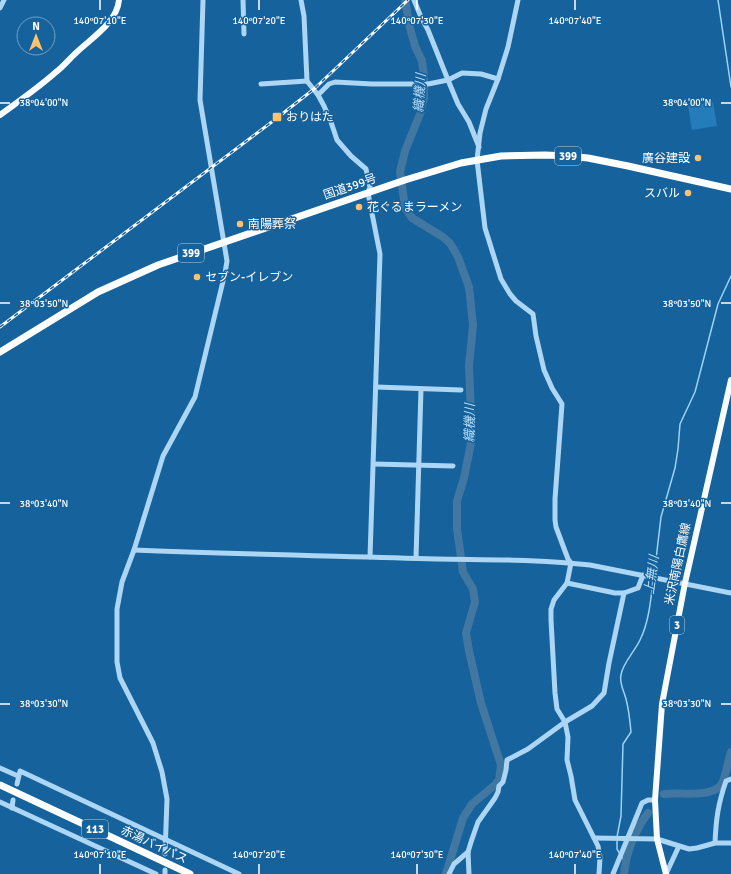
<svg xmlns="http://www.w3.org/2000/svg" width="731" height="874" font-family="Signika,'Noto Sans JP',sans-serif">
  <style>
    .green { fill: #247cba }
    .lines { fill: none; stroke-linecap: round; stroke-linejoin: round }
    .stream { stroke: #9fd2f6; stroke-width: 1.5 }
    .river { stroke: #4177a0; stroke-width: 8 }
    .minor { stroke: #acd6f3; stroke-width: 5 }
    .major { stroke: #f8fcff; stroke-width: 6 }
    .highway { stroke: #fff; stroke-width: 7 }
    .rail-casing { stroke: #fff; stroke-width: 3 }
    .rail { stroke: #15629d; stroke-width: 1.5; stroke-dasharray: 4.5; stroke-linecap: butt }
    .ticks { fill: none; stroke: #fff; stroke-width: 1.5 }
    .poi-dot { fill: #ffc26e; stroke: #15629d; stroke-width: 1.5 }
    .labels { text-anchor: middle; dominant-baseline: central; stroke-width: 3; stroke-linejoin: round; paint-order: stroke }
    .shield { fill: #15629d; stroke: #b9d0e2; stroke-width: 1 }
    .shield-label { font-size: 11px; font-weight: bold; fill: #fff }
    .poi-label { font-size: 12px; fill: #fff; stroke: #15629d; text-anchor: start }
    .street-label { font-size: 12px; fill: #fff; stroke: #15629d }
    .water-label { font-size: 13px; font-style: italic; fill: #b9dff9; stroke: #15629d }
    .ticks-label { font-size: 10px; text-anchor: middle; fill: #fff; stroke: #15629d; stroke-width: 3; stroke-linejoin: round; paint-order: stroke }
  </style>
  <rect width="100%" height="100%" fill="#15629d"/>
  <polygon class="green" points="713,102 717,126 692,130 688,106"/>
  <g class="lines">
    <g class="stream">
      <polyline points="718,0 731,87"/>
      <polyline points="654,576 661,517 675,468 678,449 680,424 695,392 718,304 731,276"/>
      <path d="M617 837 621 816 623 744 631 732C630 721 629 710 626 699 624 691 619 683 621 675 622 664 635 651 640 640 649 622 651 599 653 580"/>
      <polyline points="617,841 617,849 620,854"/>
      <polyline points="622,857 625,863"/>
    </g>
    <g class="river">
      <polyline points="405,0 410,28 415,46 422,61 424,75 424,98 420,114 405,151 400,172 404,200 406,209 412,218 443,237 450,243 458,257 469,287 473,325 469,366 472,438 464,478 457,501 457,529 463,572 473,589 475,602 466,633 469,651 481,703 501,765 499,780 496,784 472,804 463,818 446,874"/>
      <path d="M664 794C679 792 711 798 721 785 726 777 728 760 731 752"/>
      <path d="M624 874C626 853 635 830 648 813"/>
    </g>
    <g class="minor">
      <polyline points="243,0 244,34"/>
      <polyline points="301,0 304,16 307,81 318,95 324,106 331,122 337,140 351,156 366,169 370,187 368,193 380,254 370,557"/>
      <polyline points="414,0 421,17 428,30 448,80 458,104 469,122 479,147"/>
      <polyline points="518,0 508,47 498,79 486,109 480,133 477,160 485,228 501,279 510,294 516,301 533,314 536,336 544,370 552,388 562,404 555,499 555,520 556,527 568,559 571,563 567,583 554,600 551,609 551,620 555,693 557,709 565,722 568,737 567,760 571,776 575,800 598,846 600,857 599,874"/>
      <polyline points="0,8 4,0"/>
      <polyline points="261,84 307,81"/>
      <polyline points="318,95 329,84 335,82 372,84 428,84 448,80 462,73 481,74 498,79"/>
      <polyline points="376,387 461,390"/>
      <polyline points="374,464 453,466"/>
      <path d="M134 550C235 554 335 556 436 559 487 560 539 559 590 565L731 593"/>
      <polyline points="416,558 421,389"/>
      <polyline points="567,583 615,593 624,593 638,588 643,575"/>
      <polyline points="0,768 18,776"/>
      <polyline points="17,784 20,771 239,874"/>
      <polyline points="0,802 156,874"/>
      <polyline points="12,808 13,800"/>
      <polyline points="594,838 657,839 689,849 697,848 715,843 731,843"/>
      <path d="M715 843C716 819 718 804 726 781L731 779"/>
      <polyline points="165,854 167,799 162,772 153,743 120,678 117,662 117,609 122,582 134,550 163,456 195,397 225,273 227,261 200,100 203,0"/>
      <polyline points="165,870 165,874"/>
      <polyline points="449,874 454,864 468,852"/>
      <polyline points="469,874 468,852 471,842 478,822 495,798 498,792 499,786 503,782 506,770 507,760 528,749 565,722 592,706 604,693 609,663 624,593"/>
      <polyline points="613,874 642,803 648,800 655,800"/>
      <polyline points="666,874 679,846"/>
    </g>
    <g class="major">
      <path d="M0 115C19 101 38 88 56 72 64 66 70 58 78 51 93 37 117 22 119 0"/>
      <polyline points="666,874 657,839 655,800 662,704 685,583 731,380"/>
    </g>
    <g class="highway">
      <polyline points="0,352 98,292 158,265 405,180 461,163 501,156 545,155 568,156 588,158 628,166 731,189"/>
      <polyline points="0,785 190,874"/>
    </g>
    <g class="rail-casing">
      <polyline id="rail" points="0,327 277,118 314,89 408,0"/>
    </g>
    <use href="#rail" class="rail"/>
  </g>
  <path class="ticks" d="M100 0V10M259 0V10M417 0V10M575 0V10M0 103H10M721 103H731M0 303H10M721 303H731M0 503H10M721 503H731M0 704H10M721 704H731M100 864V874M259 864V874M417 864V874M575 864V874"/>
  <g class="poi-dot">
    <rect x="272" y="112" width="10" height="10" rx="2"/>
    <circle cx="698" cy="158" r="4"/>
    <circle cx="688" cy="193" r="4"/>
    <circle cx="359" cy="207" r="4"/>
    <circle cx="240" cy="224" r="4"/>
    <circle cx="197" cy="277" r="4"/>
  </g>
  <g class="labels">
    <g class="shield">
      <rect x="555" y="147" width="26" height="18" rx="3"/>
      <rect x="178" y="244" width="26" height="18" rx="3"/>
      <rect x="670" y="616" width="14" height="18" rx="3"/>
      <rect x="82" y="820" width="26" height="18" rx="3"/>
    </g>
    <g class="shield-label">
      <text x="568" y="156">399</text>
      <text x="191" y="253">399</text>
      <text x="677" y="625">3</text>
      <text x="95" y="829">113</text>
    </g>
    <g class="poi-label">
      <text x="286" y="117">おりはた</text>
      <text x="690" y="158" text-anchor="end">廣谷建設</text>
      <text x="680" y="193" text-anchor="end">スバル</text>
      <text x="367" y="207">花ぐるまラーメン</text>
      <text x="248" y="224">南陽葬祭</text>
      <text x="205" y="277">セブン-イレブン</text>
    </g>
    <g class="street-label">
      <text transform="translate(350 187) rotate(-19)">国道399号</text>
      <text transform="translate(678 564) rotate(-78)">米沢南陽白鷹線</text>
      <text transform="translate(154 845) rotate(25)">赤湯バイパス</text>
    </g>
    <g class="water-label">
      <text transform="translate(420 93) rotate(-86)">織機川</text>
      <text transform="translate(470 423) rotate(-89)">織機川</text>
      <text transform="translate(652 575) rotate(-82)">上無川</text>
    </g>
  </g>
  <g class="ticks-label">
    <text x="100" y="24">140°07'10"E</text>
    <text x="259" y="24">140°07'20"E</text>
    <text x="417" y="24">140°07'30"E</text>
    <text x="575" y="24">140°07'40"E</text>
    <text x="44" y="106">38°04'00"N</text>
    <text x="687" y="106">38°04'00"N</text>
    <text x="44" y="307">38°03'50"N</text>
    <text x="687" y="307">38°03'50"N</text>
    <text x="44" y="507">38°03'40"N</text>
    <text x="687" y="507">38°03'40"N</text>
    <text x="44" y="707">38°03'30"N</text>
    <text x="687" y="707">38°03'30"N</text>
    <text x="100" y="858">140°07'10"E</text>
    <text x="259" y="858">140°07'20"E</text>
    <text x="417" y="858">140°07'30"E</text>
    <text x="575" y="858">140°07'40"E</text>
  </g>
  <g transform="translate(36 36)"><circle r="19" fill="#15629d" stroke="#73a1c4"/>
  <path d="M0-3L7 15L0 10L-7 15Z" fill="#ffc26e"/>
  <text y="-6" font-size="11" font-weight="bold" text-anchor="middle" fill="#ffffff">N</text>
  </g>
</svg>
